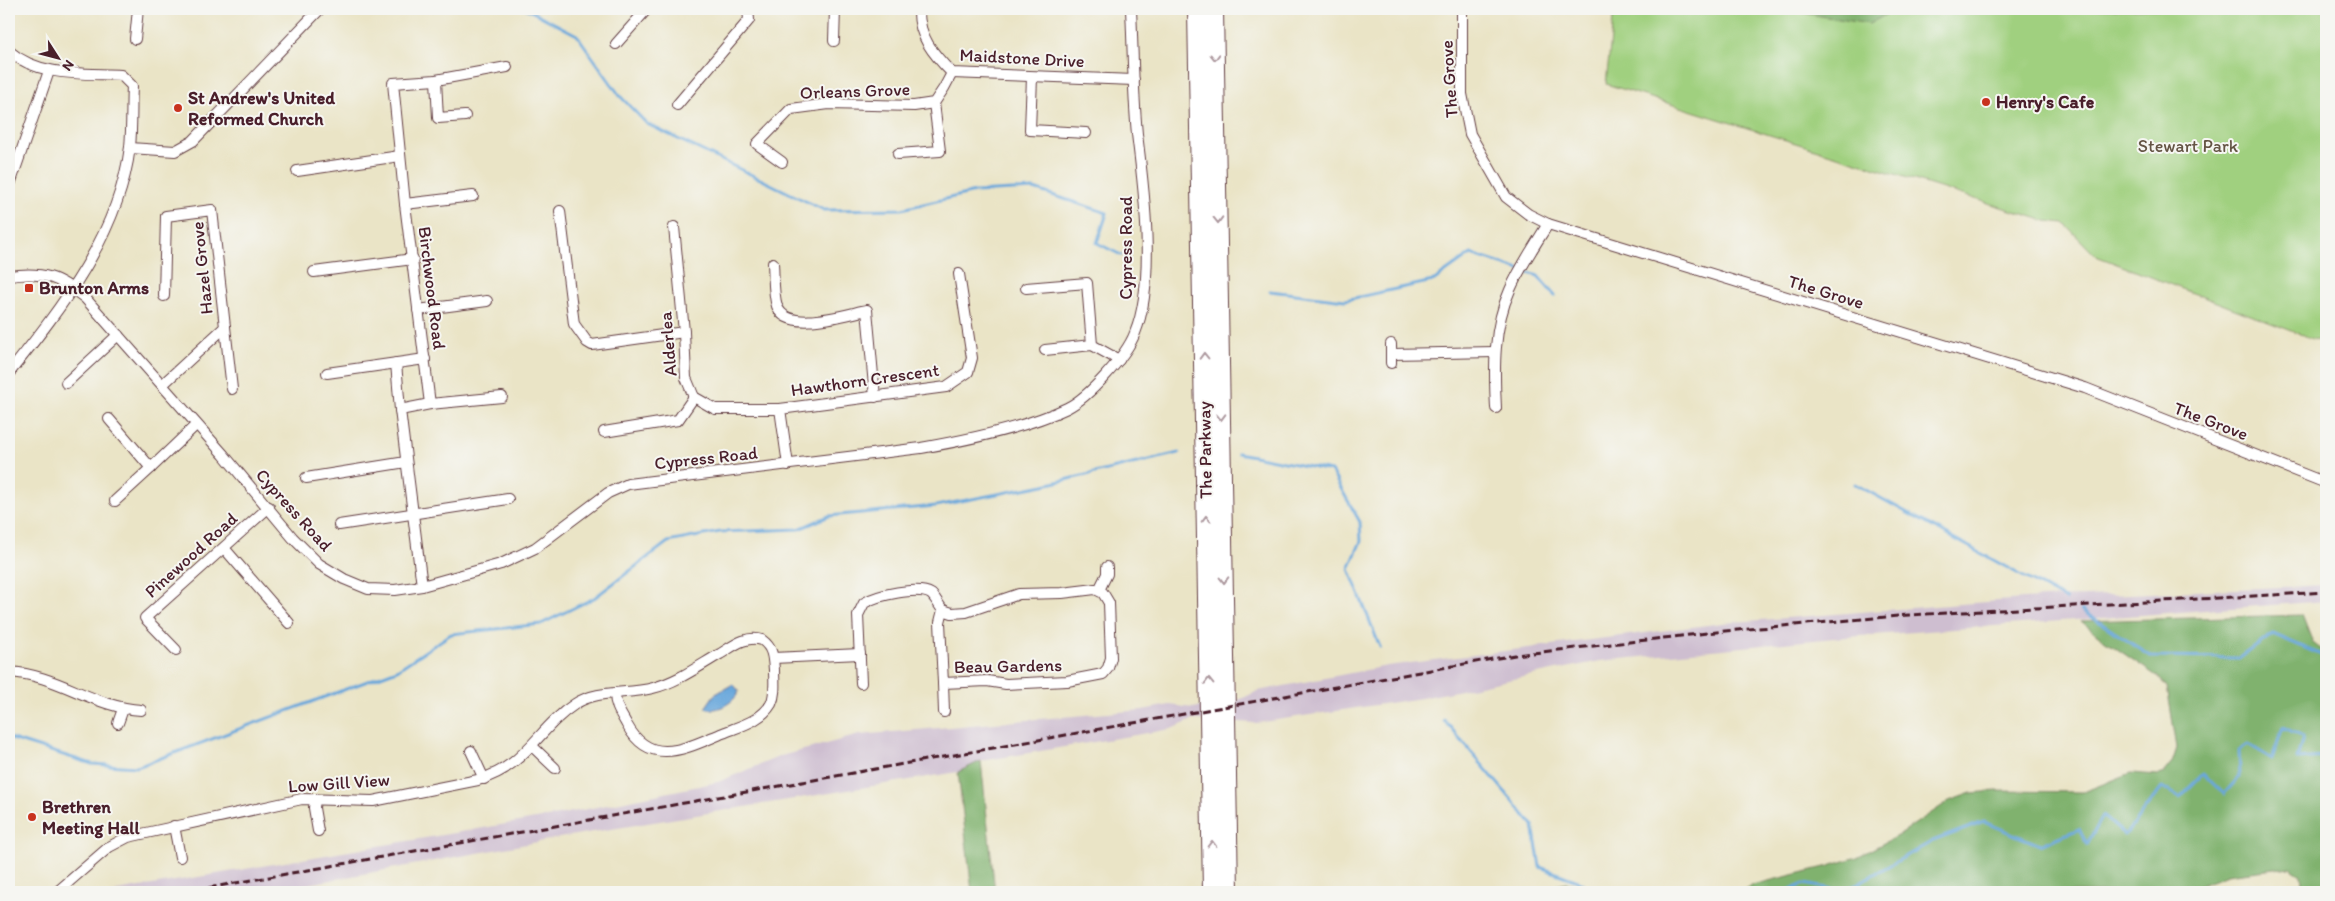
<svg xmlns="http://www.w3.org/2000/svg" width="2335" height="901" font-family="Itim,sans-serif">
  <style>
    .industrial { fill: #cebed0 }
    .green { fill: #a0d07f; stroke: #757855 }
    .forest { fill: #80b26e; stroke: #65684c }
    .water { fill: #69a7db; stroke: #5a6383 }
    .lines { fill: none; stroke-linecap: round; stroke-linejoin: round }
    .stream { stroke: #69a7db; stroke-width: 3 }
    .minor-casing { stroke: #623d42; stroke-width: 12 }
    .trunk-casing { stroke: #623d42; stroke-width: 20 }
    .minor { stroke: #fff; stroke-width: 10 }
    .trunk { stroke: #fff; stroke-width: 18 }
    .rail { stroke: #4a1f2b; stroke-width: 3; stroke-dasharray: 8 4; stroke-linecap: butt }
    .oneway { stroke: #ae9aa0 }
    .poi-dot { fill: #c8321e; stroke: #f6f6f2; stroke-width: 2 }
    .labels { text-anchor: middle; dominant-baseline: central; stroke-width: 4; stroke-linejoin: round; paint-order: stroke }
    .street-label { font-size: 18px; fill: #4a1f2b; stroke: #f6f6f2 }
    .poi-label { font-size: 18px; font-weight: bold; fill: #4a1f2b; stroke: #f6f6f2; text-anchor: start }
    .park-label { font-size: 18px; fill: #645444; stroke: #f6f6f2 }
  </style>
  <rect width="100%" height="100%" fill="#f6f6f2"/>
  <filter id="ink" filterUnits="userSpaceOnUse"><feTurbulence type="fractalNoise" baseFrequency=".02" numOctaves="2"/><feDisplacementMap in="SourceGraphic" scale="10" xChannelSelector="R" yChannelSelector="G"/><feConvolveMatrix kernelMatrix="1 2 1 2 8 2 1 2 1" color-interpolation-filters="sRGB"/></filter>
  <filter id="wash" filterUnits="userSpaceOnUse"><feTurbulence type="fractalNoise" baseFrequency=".0096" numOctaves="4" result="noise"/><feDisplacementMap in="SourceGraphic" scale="20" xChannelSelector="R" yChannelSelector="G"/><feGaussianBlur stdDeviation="1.12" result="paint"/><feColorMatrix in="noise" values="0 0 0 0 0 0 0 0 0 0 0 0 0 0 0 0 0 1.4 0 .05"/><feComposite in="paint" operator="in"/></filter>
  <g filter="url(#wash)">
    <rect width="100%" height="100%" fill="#eae4c6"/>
    <polygon class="industrial" points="2326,585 2326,601 1834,638 1600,661 1422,698 1257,723 1193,720 1171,729 981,761 958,772 581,834 265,892 111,892 553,816 718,782 781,756 859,735 1142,710 1170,705 1193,708 1241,699 1258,691 1387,666 1723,623 2023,599"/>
    <polygon class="green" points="1614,9 2326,9 2326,344 2096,256 2064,223 2046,221 1606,84"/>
    <g class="forest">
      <polygon points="1779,9 1896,9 1869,24"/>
      <polygon points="2302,615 2313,643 2326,653 2326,892 2303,892 2301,874 2290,867 2227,875 2183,892 1741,892 1752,885 1829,866 1857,857 1897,836 1949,801 1971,793 1996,791 2083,792 2131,773 2158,775 2164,773 2172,763 2177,748 2167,687 2158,677 2104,640 2081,621"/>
      <polygon points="981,761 995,892 972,892 958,772"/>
      <polygon points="1567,883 1590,887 1592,892 1527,892"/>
    </g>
    <path class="water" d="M733 684 739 691C735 702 717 713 705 708L714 695Z"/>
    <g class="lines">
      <g class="stream">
        <polyline points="527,9 577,35 620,96 647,124 824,210 902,209 975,192 1034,189 1107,213 1097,243 1121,255"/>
        <polyline points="1270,291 1345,300 1433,281 1471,254 1538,276 1555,296"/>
        <polyline points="1238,453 1331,471 1360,522 1361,541 1349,569 1380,647"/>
        <polyline points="1855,484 2066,600"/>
        <polyline points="2081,610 2152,657 2240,658 2273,634 2326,657"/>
        <polyline points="1444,720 1533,825 1540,867 1583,883 1582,892"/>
        <polyline points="9,738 92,764 137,767 397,670 451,634 541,624 594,598 668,542 720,532 799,529 829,516 936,506 1044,485 1179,453"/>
        <polyline points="1785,892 1804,884 1844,891 1933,841 1984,822 2040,845 2079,829 2087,845 2103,816 2125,835 2162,787 2180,797 2203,774 2224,794 2240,776 2239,750 2248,744 2272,759 2283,727 2303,737 2297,759 2326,757"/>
      </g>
    </g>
  </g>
  <g filter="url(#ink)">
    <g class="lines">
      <g class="minor-casing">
        <g id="minor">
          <path d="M919 9C918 36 933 54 952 73L1134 80"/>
          <polyline points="1462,9 1462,94 1470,134 1506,197 1528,214 1548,224 2085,388 2326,483"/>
          <polyline points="135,39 138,9"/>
          <polyline points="834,41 835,9"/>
          <polyline points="616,44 647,9"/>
          <path d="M9 51C39 77 82 73 121 75L132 86C131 106 132 127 130 147 119 234 62 307 9 373"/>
          <polyline points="1032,77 1030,130 1086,133"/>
          <polyline points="436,80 438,118 465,116"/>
          <polyline points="677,105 749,20 748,9"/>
          <polyline points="130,148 175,151 193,141 320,9"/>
          <polyline points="898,154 940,151 934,103"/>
          <polyline points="782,162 757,144 791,109 829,104 914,106 934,103 944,88 952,73"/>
          <polyline points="297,171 400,156"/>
          <polyline points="9,187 49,71"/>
          <polyline points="405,204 473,196"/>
          <polyline points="560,211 574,324 587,342 592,345 684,332"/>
          <polyline points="674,227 684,332 686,378 694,397 715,409 780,409"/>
          <path d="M773 263C774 276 773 294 777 306 786 334 846 314 867 310L875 397"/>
          <polyline points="314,272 413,259"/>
          <path d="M9 276C44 271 58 277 85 298L224 455 293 538 319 564 344 579 368 589 395 590 422 586 501 564 535 548 608 493 628 484 921 448C967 440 1025 428 1067 408 1081 401 1095 387 1105 376 1116 364 1129 349 1135 333 1156 282 1144 189 1137 134 1133 92 1133 50 1131 9"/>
          <polyline points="1026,288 1087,283 1092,345 1119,360"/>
          <polyline points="418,310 487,301"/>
          <polyline points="225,327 232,389"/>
          <polyline points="1045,350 1092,345"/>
          <polyline points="1391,354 1495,352"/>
          <polyline points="396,363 400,410"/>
          <polyline points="1391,363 1391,344"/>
          <polyline points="327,373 425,359"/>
          <polyline points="66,383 118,335"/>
          <polyline points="162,385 225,327 212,210 166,216 164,296"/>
          <polyline points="430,404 502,397"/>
          <path d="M1496 408C1494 369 1493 327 1510 290 1520 267 1535 245 1548 224"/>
          <polyline points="109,419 151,468 196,425"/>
          <polyline points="604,432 678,420 694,397"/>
          <polyline points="788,465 780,409 946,387 968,372 972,358 959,274"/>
          <polyline points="306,478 406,462"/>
          <polyline points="115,501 151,468"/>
          <polyline points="339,525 508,499"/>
          <polyline points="224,548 289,623"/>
          <polyline points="422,586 400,410 430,404 405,204 393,83 436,80 507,67"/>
          <polygon points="1095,589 1103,593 1109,603 1111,658 1108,668 1103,674 1067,681 1006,684 987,681 943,683 940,622 943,610 952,613 966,612 1019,594 1062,593"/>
          <polyline points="1099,590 1107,574 1107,567"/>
          <polyline points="176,650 145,618 269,507"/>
          <polyline points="773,658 860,654"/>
          <path d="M9 672C56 674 95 708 141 710"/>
          <path d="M861 683 858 615 864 603C877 595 918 586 931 594 936 598 938 605 943 610"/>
          <polyline points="943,683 944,712"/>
          <polyline points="118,723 123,709"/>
          <polyline points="532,746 555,768"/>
          <polyline points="471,751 484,779"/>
          <polyline points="315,799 314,808 318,831"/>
          <polyline points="174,826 180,857"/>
          <path d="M57 892 109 847 128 837 302 799 373 801 478 780C527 766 537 729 575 704 597 689 628 695 653 688 677 682 699 666 720 654 733 646 746 635 762 640 773 648 773 657 774 670 774 681 776 694 771 704 761 721 740 726 723 733 688 747 651 769 627 725 621 714 615 706 615 694"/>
        </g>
      </g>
      <g class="trunk-casing">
        <g id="trunk">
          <polyline points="1197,9 1212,892"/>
          <polyline points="1214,9 1229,892"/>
        </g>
      </g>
      <use href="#minor" class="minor"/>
      <use href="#trunk" class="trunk"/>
      <polyline class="rail" points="185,892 1515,655 1725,631 1909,615 2326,592"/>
    </g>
    <defs><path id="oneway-chevron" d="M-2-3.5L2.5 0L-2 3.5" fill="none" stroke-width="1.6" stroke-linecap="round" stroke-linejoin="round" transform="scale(1.25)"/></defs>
    <g class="oneway">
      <use href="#oneway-chevron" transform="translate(1215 57) rotate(89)"/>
      <use href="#oneway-chevron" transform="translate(1218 220) rotate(89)"/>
      <use href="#oneway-chevron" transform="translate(1204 356) rotate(-91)"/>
      <use href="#oneway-chevron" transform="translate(1221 417) rotate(89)"/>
      <use href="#oneway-chevron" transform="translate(1206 519) rotate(-91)"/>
      <use href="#oneway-chevron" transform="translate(1224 580) rotate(89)"/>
      <use href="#oneway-chevron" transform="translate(1209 681) rotate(-91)"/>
      <use href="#oneway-chevron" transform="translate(1212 844) rotate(-90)"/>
    </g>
  </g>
  <g class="poi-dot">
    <circle cx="1986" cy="102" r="5"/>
    <circle cx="178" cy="108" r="5"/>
    <rect x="24" y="283" width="10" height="10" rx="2.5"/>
    <circle cx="32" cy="817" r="5"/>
  </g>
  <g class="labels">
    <g class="street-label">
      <text transform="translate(1022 58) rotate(3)">Maidstone Drive</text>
      <text transform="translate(1449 79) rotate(-94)">The Grove</text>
      <text transform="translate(855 91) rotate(-2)">Orleans Grove</text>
      <text transform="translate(1126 248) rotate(-90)">Cypress Road</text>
      <text transform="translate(202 268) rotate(-96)">Hazel Grove</text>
      <text transform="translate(432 288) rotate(83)">Birchwood Road</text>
      <text transform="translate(1826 292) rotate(17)">The Grove</text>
      <text transform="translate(668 344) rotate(-95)">Alderlea</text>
      <text transform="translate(865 380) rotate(-8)">Hawthorn Crescent</text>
      <text transform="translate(2211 421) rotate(21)">The Grove</text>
      <text transform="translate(1205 450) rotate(-91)">The Parkway</text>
      <text transform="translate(706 458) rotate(-6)">Cypress Road</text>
      <text transform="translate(294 510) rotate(48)">Cypress Road</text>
      <text transform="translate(191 555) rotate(-42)">Pinewood Road</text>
      <text transform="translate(1008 666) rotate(-1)">Beau Gardens</text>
      <text transform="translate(339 783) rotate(-4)">Low Gill View</text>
    </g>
    <g class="poi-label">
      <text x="188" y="98">St Andrew's United<tspan x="188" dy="21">Reformed Church</tspan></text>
      <text x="1996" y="102">Henry's Cafe</text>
      <text x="39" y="288">Brunton Arms</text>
      <text x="42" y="807">Brethren<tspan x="42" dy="21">Meeting Hall</tspan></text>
    </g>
    <g class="park-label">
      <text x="2188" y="146">Stewart Park</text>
    </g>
  </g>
  <rect width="2335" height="901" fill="none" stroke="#f6f6f2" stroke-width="30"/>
  <g transform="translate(58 58) rotate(126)" stroke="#f6f6f2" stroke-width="4" paint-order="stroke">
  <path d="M0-4L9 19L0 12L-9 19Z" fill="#4a1f2b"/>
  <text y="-8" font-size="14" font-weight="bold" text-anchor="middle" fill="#4a1f2b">N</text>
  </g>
</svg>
